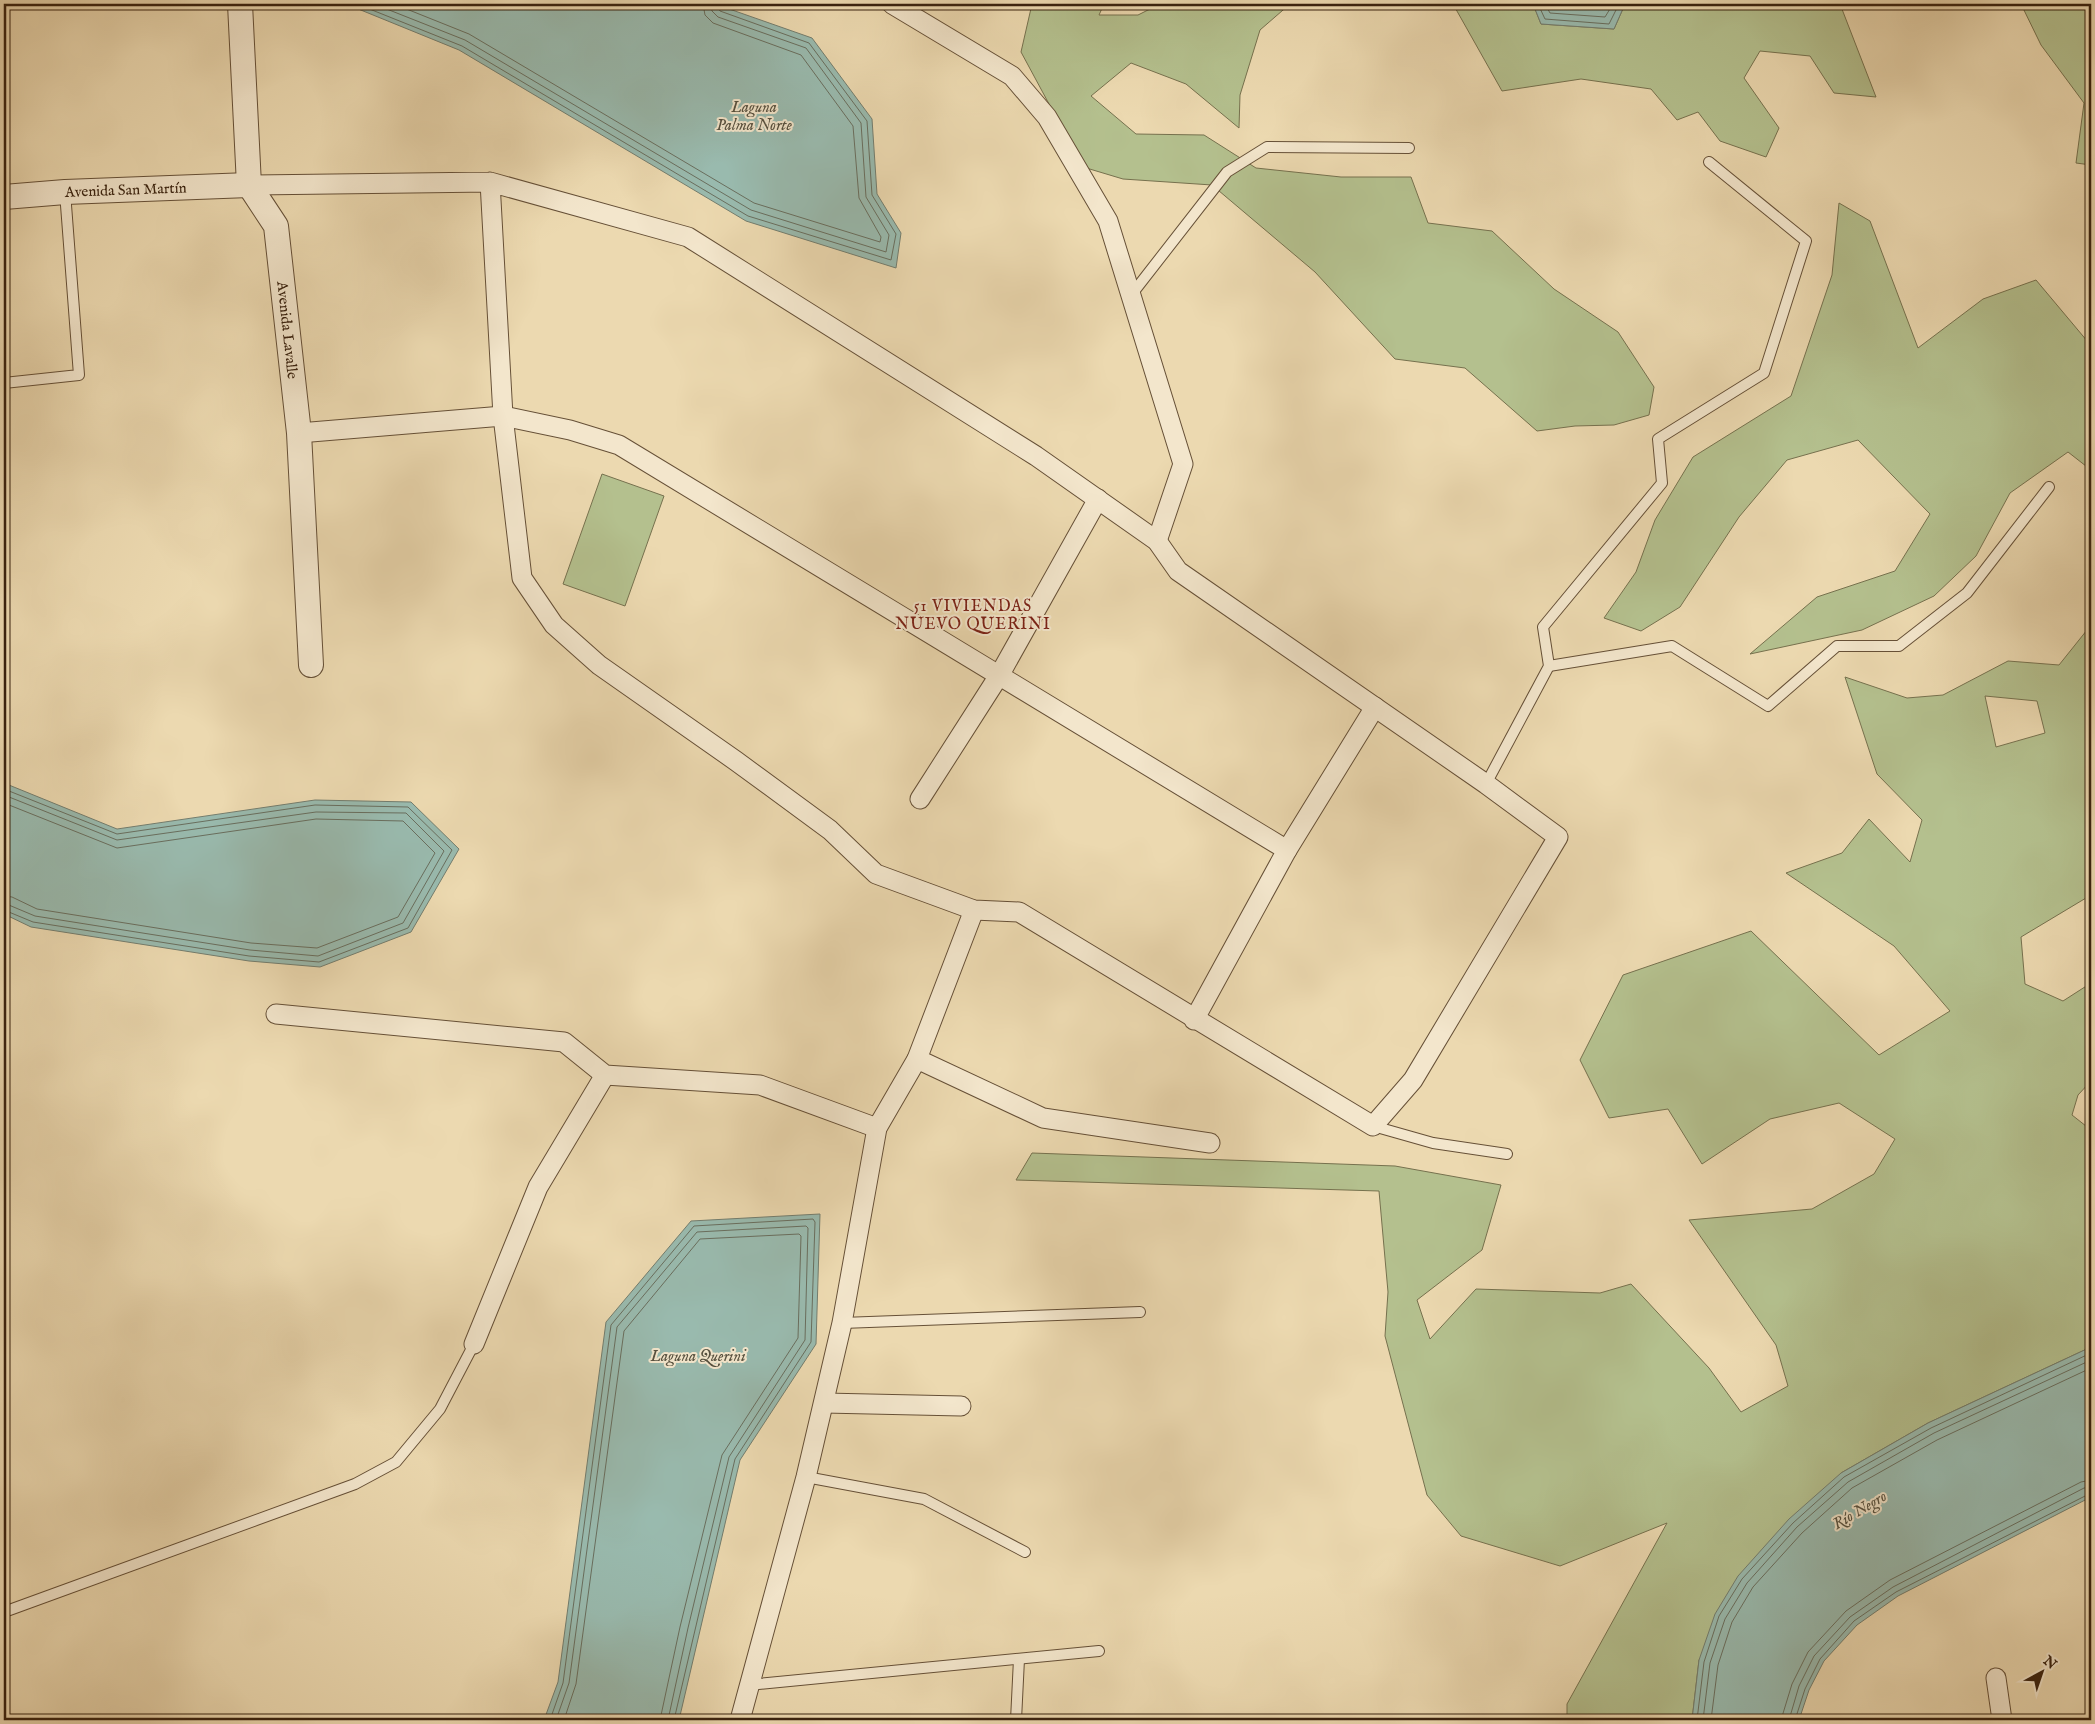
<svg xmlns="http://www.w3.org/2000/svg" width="2095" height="1724" font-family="'IM FELL English',serif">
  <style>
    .green { fill: #b4c08e; stroke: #76714e; fill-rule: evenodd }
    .water { fill: #99baae; stroke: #737d6e }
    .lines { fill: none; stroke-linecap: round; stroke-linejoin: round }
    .shore { stroke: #696e5e; stroke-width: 1 }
    .service-casing { stroke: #665037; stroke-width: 12 }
    .minor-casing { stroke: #665037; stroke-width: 21 }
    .tertiary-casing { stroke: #665037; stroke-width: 26 }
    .service { stroke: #f3e6cc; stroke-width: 10 }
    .minor { stroke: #f3e6cc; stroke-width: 19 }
    .tertiary { stroke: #f3e6cc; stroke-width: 24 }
    .labels { text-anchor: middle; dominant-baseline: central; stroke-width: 4; stroke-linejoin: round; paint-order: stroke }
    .street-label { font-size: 15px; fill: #39220f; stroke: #f3e6cc }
    .water-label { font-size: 16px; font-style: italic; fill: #56503f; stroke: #f3e6cc }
    .neighbourhood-label { font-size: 16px; letter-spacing: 1px; fill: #7a1f14; stroke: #f3e6cc }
  </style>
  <rect width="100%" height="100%" fill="#ecd9b0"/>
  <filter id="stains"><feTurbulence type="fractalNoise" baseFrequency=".004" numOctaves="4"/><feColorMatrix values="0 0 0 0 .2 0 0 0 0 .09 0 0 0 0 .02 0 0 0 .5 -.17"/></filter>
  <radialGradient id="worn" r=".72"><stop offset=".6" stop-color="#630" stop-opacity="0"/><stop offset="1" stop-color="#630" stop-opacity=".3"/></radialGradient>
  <g class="green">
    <polygon points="1032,4 1104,4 1099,15 1138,15 1160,4 1290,4 1260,30 1240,95 1239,128 1186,84 1131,63 1091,96 1136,134 1204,135 1256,168 1341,177 1411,177 1428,223 1492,231 1554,289 1618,332 1654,387 1649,415 1614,425 1575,426 1537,431 1465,368 1395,359 1315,272 1212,185 1123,179 1083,167 1021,52"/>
    <polygon points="1453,4 1533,4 1541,24 1614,29 1625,4 1840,4 1876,97 1834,93 1810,56 1760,51 1744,78 1779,128 1766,157 1720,141 1698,112 1677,120 1651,89 1581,79 1502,91"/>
    <polygon points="2021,4 2091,4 2091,165 2076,163 2084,103 2041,45"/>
    <polygon points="1839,203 1870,221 1918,348 1983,299 2036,280 2088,342 2091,342 2091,470 2068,452 2010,493 1976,556 1934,596 1862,630 1750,654 1817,597 1895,571 1930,514 1858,440 1787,460 1739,517 1680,607 1641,631 1604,618 1636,572 1655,520 1693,457 1791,396 1832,275"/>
    <polygon points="602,474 664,496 625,606 563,584"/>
    <path d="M2091 625V895L2021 937 2025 984 2063 1001 2091 983V1081L2078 1095 2072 1115 2091 1130V1347L1928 1423 1841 1473 1699 1660 1692 1720H1567V1704L1667 1523 1560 1566 1461 1536 1427 1495 1385 1336 1388 1292 1379 1191 1016 1180 1032 1153 1395 1166 1501 1185 1482 1250 1417 1300 1430 1339 1476 1289 1600 1293 1631 1284 1709 1368 1741 1412 1788 1386 1776 1345 1689 1220 1812 1209 1874 1174 1895 1139 1839 1103 1770 1119 1702 1164 1668 1109 1609 1118 1580 1060 1623 975 1751 931 1879 1055 1950 1011 1894 946 1786 873 1842 853 1869 819 1910 862 1922 820 1877 774 1845 677 1907 698 1943 695 2008 661 2059 665ZM1985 696 2037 701 2045 733 1996 747Z"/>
  </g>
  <g class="water">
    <polygon points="346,4 715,4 812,38 872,119 877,194 901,233 896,268 746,221 459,50"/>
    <polygon points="1533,4 1625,4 1614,29 1541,24"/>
    <polygon points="4,783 117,829 315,800 411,802 459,849 411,932 320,967 249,961 31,927 4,914"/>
    <polygon points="820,1214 816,1344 740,1460 679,1720 544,1720 558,1682 606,1322 691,1221"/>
    <polygon points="2091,1347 2091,1497 1898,1596 1857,1625 1824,1661 1809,1690 1799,1720 1692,1720 1699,1660 1715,1614 1738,1576 1789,1519 1841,1473 1928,1423"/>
  </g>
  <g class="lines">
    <g class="shore">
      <polyline points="357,4 462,46 748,216 891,260 896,234 872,195 867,121 809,43 720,11 716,4"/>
      <polyline points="374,4 465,40 751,210 886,252 889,235 866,197 861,123 806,48 718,17 712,11 710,4"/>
      <polyline points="394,4 469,34 754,203 880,242 881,237 859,198 853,126 801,55 713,23 705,15 703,4"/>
      <polyline points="1538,4 1545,19 1609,24 1619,4"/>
      <polyline points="1545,4 1550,13 1605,17 1613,4"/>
      <polyline points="1553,4 1555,6 1600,9 1604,4"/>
      <polyline points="4,789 117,834 315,805 408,807 452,850 408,928 319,962 249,956 33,922 4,910"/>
      <polyline points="4,795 117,840 316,812 406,813 444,851 403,923 318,956 250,950 35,916 4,903"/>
      <polyline points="4,803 117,848 316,819 403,821 435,853 398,917 317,948 251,943 37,909 12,897 4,896"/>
      <polyline points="550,1720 563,1683 611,1325 694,1226 813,1219 815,1222 811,1342 735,1459 674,1720"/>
      <polyline points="556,1720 569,1683 617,1327 697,1232 806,1226 808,1228 805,1340 729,1457 688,1628 668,1720"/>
      <polyline points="564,1720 576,1684 624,1331 700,1239 799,1234 801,1236 798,1338 722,1455 680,1627 660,1720"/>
      <polyline points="1697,1720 1704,1662 1719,1616 1742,1579 1793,1523 1844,1477 1931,1428 2091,1353"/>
      <polyline points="1703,1720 1710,1663 1725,1619 1747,1583 1797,1527 1848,1482 1934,1433 2091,1360"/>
      <polyline points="1711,1720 1718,1665 1732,1622 1753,1587 1802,1533 1852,1488 1937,1440 2091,1368"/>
      <polyline points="1781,1720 1792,1684 1808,1652 1846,1611 1890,1580 2081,1482 2091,1480"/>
      <polyline points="1789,1720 1799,1686 1814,1656 1850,1617 1893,1587 2084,1488 2091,1487"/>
      <polyline points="1795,1720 1805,1689 1820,1659 1854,1621 1896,1592 2091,1493"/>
    </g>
    <g class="service-casing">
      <g id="service">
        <polyline points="1132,294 1227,172 1267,147 1409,148"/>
        <polyline points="4,383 79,375 65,192"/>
        <polyline points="1549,666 1672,646 1768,706 1837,646 1899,646 1967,593 2049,487"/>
        <polyline points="1486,784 1549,666 1543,627 1662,483 1658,439 1764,373 1806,241 1709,162"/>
        <polyline points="1373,1126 1433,1143 1507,1154"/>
        <polyline points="842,1323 1140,1312"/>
        <polyline points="806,1477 924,1499 1025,1552"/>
        <polyline points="4,1612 355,1484 396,1462 440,1409 474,1344"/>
        <polyline points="748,1685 1099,1651"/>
        <polyline points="1016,1720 1019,1659"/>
      </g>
    </g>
    <g class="minor-casing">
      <g id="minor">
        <polyline points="892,4 1012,76 1047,117 1108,221 1183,464 1157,541"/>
        <polyline points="249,185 490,182 688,237 1036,456 1157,541 1178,571 1486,784 1558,837 1413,1080 1373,1126 1019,912 974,910 876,874 830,830 736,761 599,665 554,625 522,578 503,416 490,182"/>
        <polyline points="299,433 503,416 570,430 619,445 1287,850"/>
        <polyline points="920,799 1000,674 1098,499"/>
        <polyline points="276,1014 564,1042 605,1075 760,1085 877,1128"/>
        <polyline points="1194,1020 1287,850 1375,707"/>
        <polyline points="917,1059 1043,1118 1210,1143"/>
        <polyline points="474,1344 538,1187 605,1075"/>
        <polyline points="824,1403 961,1406"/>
        <polyline points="1996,1678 2002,1720"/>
        <polyline points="740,1720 806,1477 842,1323 877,1128 917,1059 974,910"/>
      </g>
    </g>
    <g class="tertiary-casing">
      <g id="tertiary">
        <path id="s1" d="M240 4 249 185 276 226 299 433 311 665"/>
        <path id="s2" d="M4 197 65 192 249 185"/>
      </g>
    </g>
    <use href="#service" class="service"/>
    <use href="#minor" class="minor"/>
    <use href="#tertiary" class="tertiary"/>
  </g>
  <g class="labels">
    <g class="street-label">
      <text stroke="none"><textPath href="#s2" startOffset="122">Avenida San Martín</textPath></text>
      <text stroke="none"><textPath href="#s1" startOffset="335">Avenida Lavalle</textPath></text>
    </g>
    <g class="water-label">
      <text x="754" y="108">Laguna<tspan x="754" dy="18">Palma Norte</tspan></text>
      <text x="698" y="1357">Laguna Querini</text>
      <text transform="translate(1860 1511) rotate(-31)">Río Negro</text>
    </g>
    <g class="neighbourhood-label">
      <text x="973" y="607">51 VIVIENDAS<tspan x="973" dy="18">NUEVO QUERINI</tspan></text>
    </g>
  </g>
  <rect width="2095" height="1724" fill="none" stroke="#ecd9b0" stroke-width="20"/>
  <rect x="5" y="5" width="2085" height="1714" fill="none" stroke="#39220f" stroke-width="2.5"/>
  <rect x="10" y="10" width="2075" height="1704" fill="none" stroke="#39220f"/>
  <g transform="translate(2042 1672) rotate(40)" stroke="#f3e6cc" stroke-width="4" paint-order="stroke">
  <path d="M0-4L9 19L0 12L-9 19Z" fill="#39220f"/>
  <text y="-8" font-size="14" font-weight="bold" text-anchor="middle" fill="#39220f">N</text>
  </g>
  <rect width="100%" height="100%" filter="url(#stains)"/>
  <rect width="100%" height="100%" fill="url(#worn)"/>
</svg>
